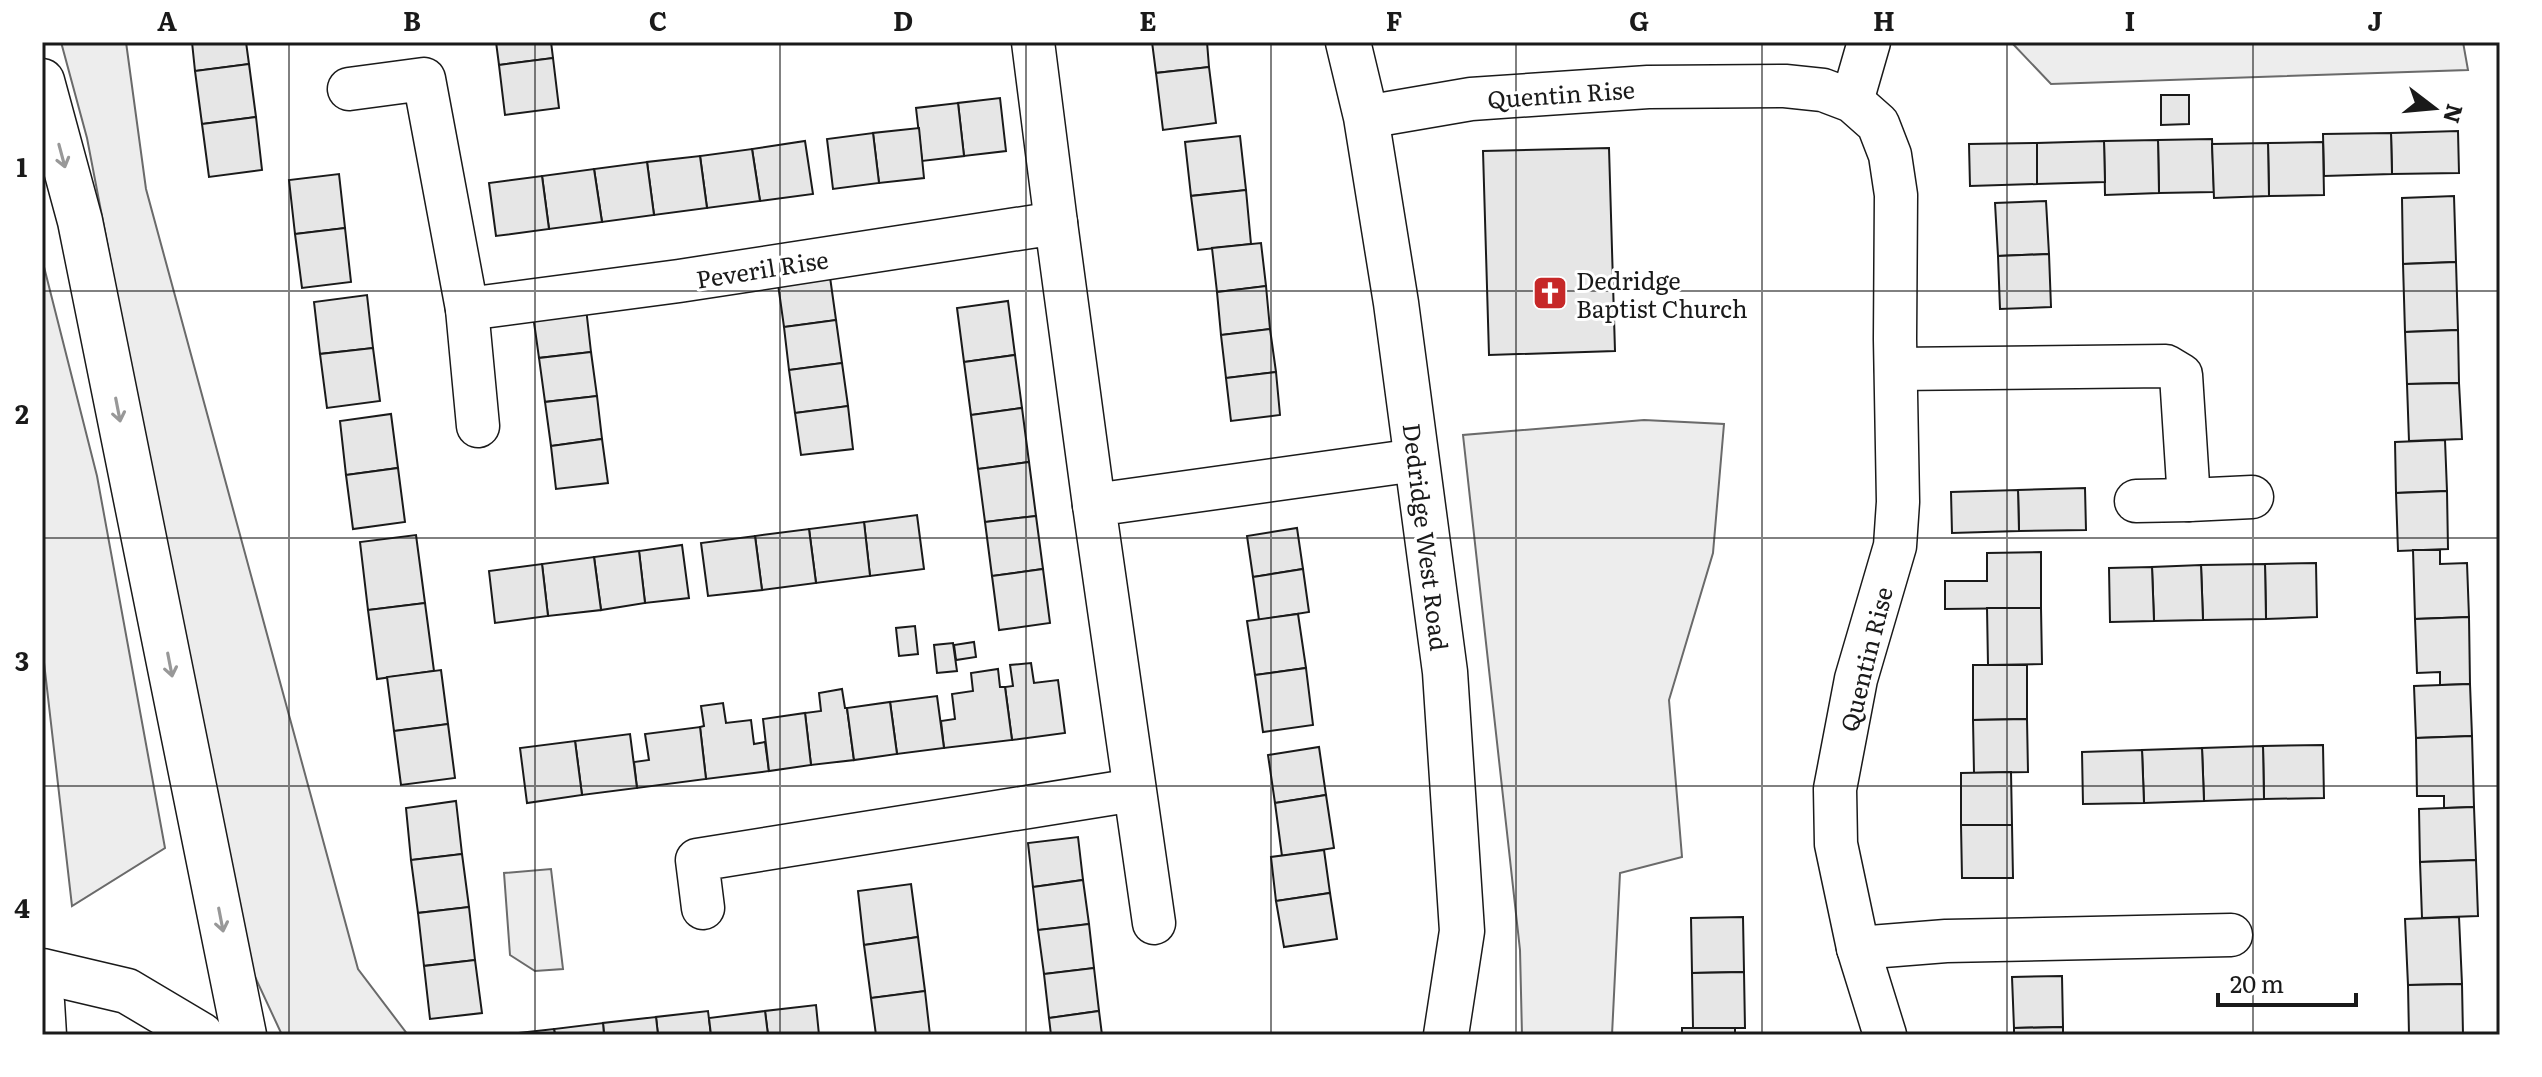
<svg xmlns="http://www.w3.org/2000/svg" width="2542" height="1077" font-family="Literata,serif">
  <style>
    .green { fill: #ededed; stroke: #6a6a6a; stroke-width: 2 }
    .building { fill: #e6e6e6; stroke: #1a1a1a; stroke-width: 2 }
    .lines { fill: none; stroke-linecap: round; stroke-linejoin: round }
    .street-casing { stroke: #1a1a1a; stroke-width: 45 }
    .secondary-casing { stroke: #1a1a1a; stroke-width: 47 }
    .primary-casing { stroke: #1a1a1a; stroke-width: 47 }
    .street { stroke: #fff; stroke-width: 42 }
    .secondary { stroke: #fff; stroke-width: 44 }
    .primary { stroke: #fff; stroke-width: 44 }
    .oneway { stroke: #989898 }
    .grid { fill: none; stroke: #1a1a1a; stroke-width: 2; stroke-opacity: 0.55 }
    .labels { text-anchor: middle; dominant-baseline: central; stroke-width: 6; stroke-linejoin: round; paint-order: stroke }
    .street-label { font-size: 24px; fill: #1a1a1a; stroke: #fff }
    .poi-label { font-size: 24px; fill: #1a1a1a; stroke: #fff; text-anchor: start }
    .neatline { fill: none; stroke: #1a1a1a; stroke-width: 3 }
    .grid-label { font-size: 26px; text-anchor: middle; font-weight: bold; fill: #1a1a1a }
  </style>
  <rect width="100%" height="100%" fill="#fff"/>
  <g class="green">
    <polygon points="61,42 126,42 146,189 358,969 408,1035 282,1035 243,951 87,138"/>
    <polygon points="2011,42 2463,42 2468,70 2051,84"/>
    <polygon points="42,259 97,476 165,848 72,906 42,645"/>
    <polygon points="1644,420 1724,424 1713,553 1669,700 1682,857 1620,873 1612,1035 1522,1035 1520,950 1463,435"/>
    <polygon points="551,869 563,969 535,971 510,955 504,873"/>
  </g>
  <g class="building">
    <polygon points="192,42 246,42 249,64 195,71"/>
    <polygon points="496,42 551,42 553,58 499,65"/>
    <polygon points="1152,42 1207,42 1209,67 1156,73"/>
    <polygon points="553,58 559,108 505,115 499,65"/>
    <polygon points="249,64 256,117 202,124 195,71"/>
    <polygon points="1209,67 1216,123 1163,130 1156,73"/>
    <polygon points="2161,95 2189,95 2189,124 2161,125"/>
    <polygon points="1000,98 1006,151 964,156 958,103"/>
    <polygon points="958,103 964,156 922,161 916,108"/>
    <polygon points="256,117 262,170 209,177 202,124"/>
    <polygon points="919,128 924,178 879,183 873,133"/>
    <polygon points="2458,131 2459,173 2392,174 2391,133"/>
    <polygon points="873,133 879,183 833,189 827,139"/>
    <polygon points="2391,133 2392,174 2324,176 2323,134"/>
    <polygon points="1240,136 1246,190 1191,196 1185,142"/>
    <polygon points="2212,139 2214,192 2159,193 2158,140"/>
    <polygon points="2158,140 2159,193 2105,195 2104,141"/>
    <polygon points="805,141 813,194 760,201 752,149"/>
    <polygon points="2104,141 2105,182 2037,184 2037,143"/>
    <polygon points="2323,142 2324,195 2269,196 2268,143"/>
    <polygon points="2037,143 2037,184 1970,186 1969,144"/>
    <polygon points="2268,143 2269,196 2214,198 2212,144"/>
    <polygon points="1609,148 1615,351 1489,355 1483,151"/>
    <polygon points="752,149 760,201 707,208 700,156"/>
    <polygon points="700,156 707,208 654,215 647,162"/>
    <polygon points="647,162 654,215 602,222 594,169"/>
    <polygon points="594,169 602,222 549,229 542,176"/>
    <polygon points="339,174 345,228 295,234 289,180"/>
    <polygon points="542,176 549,229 496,236 489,183"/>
    <polygon points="1246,190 1251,244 1198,250 1191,196"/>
    <polygon points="2454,196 2456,262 2403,264 2402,198"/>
    <polygon points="2046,201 2049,254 1998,256 1995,203"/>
    <polygon points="345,228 351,282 302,288 295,234"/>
    <polygon points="1261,243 1266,286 1217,292 1212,248"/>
    <polygon points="2049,254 2051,307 2000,309 1998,256"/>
    <polygon points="2456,262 2458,330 2405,332 2403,264"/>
    <polygon points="830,277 836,320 784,327 778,284"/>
    <polygon points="1266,286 1270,329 1221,335 1217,292"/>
    <polygon points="367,295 373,348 320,354 314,302"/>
    <polygon points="1008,301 1015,355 964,362 957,308"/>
    <polygon points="586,308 591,352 539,358 533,315"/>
    <polygon points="836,320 842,363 789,370 784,327"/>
    <polygon points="1270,329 1276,372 1226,378 1221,335"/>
    <polygon points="2458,330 2459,383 2407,384 2405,332"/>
    <polygon points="373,348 380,401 327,408 320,354"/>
    <polygon points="591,352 597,396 545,402 539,358"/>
    <polygon points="1015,355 1022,408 971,415 964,362"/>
    <polygon points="842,363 848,406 795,413 789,370"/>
    <polygon points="1276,372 1280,415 1231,421 1226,378"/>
    <polygon points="2459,383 2462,439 2409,441 2407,384"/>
    <polygon points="597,396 602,439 551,446 545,402"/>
    <polygon points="848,406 853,449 801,455 795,413"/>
    <polygon points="1022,408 1029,462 978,469 971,415"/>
    <polygon points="391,414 398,468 346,475 340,421"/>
    <polygon points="602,439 608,483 556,489 551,446"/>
    <polygon points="2445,440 2447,491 2396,493 2395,442"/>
    <polygon points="1029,462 1036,516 985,522 978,469"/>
    <polygon points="398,468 405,522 353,529 346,475"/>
    <polygon points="2085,488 2086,530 2019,531 2018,490"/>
    <polygon points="2018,490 2019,531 1952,533 1951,492"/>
    <polygon points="2447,491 2448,549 2398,551 2396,493"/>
    <polygon points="917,515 924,569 870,576 864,522"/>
    <polygon points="1036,516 1043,569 992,576 985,522"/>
    <polygon points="864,522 870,576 816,583 809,529"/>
    <polygon points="1297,528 1303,569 1253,577 1247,536"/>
    <polygon points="809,529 816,583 762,590 755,536"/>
    <polygon points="416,535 425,603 368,610 360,542"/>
    <polygon points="755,536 762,590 708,596 701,543"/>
    <polygon points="682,545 689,598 645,603 639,551"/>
    <polygon points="2413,550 2440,550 2440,564 2467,563 2469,617 2415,619"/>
    <polygon points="639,551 645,603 601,610 594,557"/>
    <polygon points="2041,552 2041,608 1945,609 1945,581 1987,581 1987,553"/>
    <polygon points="594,557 601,610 548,616 542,564"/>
    <polygon points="2316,563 2317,617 2266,619 2265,564"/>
    <polygon points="542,564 548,616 495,623 489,571"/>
    <polygon points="2265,564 2266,619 2203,620 2201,565"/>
    <polygon points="2201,565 2203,620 2154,621 2152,567"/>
    <polygon points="2152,567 2154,621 2110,622 2109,568"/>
    <polygon points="1043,569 1050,623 999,630 992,576"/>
    <polygon points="1303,569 1309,612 1259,620 1253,577"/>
    <polygon points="425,603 434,671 377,679 368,610"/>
    <polygon points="1987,608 2041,608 2042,664 1988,665"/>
    <polygon points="1298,614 1306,668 1255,675 1247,621"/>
    <polygon points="2469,617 2470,684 2440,685 2440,672 2417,673 2415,619"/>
    <polygon points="915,626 918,654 899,656 896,628"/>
    <polygon points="974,642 976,657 956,660 954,645"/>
    <polygon points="953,643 957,671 937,673 934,645"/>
    <polygon points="1031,663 1034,683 1058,680 1065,733 1012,740 1005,687 1013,686 1010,665"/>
    <polygon points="1973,665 2027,665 2027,719 1973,720"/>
    <polygon points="1306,668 1313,725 1263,732 1255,675"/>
    <polygon points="998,669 1000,687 1005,687 1012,740 944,748 941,721 955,719 952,694 973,691 971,673"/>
    <polygon points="441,670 448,724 394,731 387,677"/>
    <polygon points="2470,684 2472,736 2416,738 2414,686"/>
    <polygon points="842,689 845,708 847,708 854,760 811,765 805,713 821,711 819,693"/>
    <polygon points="937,696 944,748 897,754 890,702"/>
    <polygon points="890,702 897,754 854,760 847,708"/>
    <polygon points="723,703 726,723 751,720 754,744 765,742 769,771 706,779 700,727 704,726 701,706"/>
    <polygon points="805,713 811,765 769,771 763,719"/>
    <polygon points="2027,719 2028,772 1974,773 1973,720"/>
    <polygon points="448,724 455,778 401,785 394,731"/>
    <polygon points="700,727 706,779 637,788 634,762 649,760 645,734"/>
    <polygon points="630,734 637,788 582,795 575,741"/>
    <polygon points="2472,736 2474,807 2444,808 2444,796 2417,796 2416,738"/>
    <polygon points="575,741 582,795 527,803 520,748"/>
    <polygon points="2323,745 2324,798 2264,799 2263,746"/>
    <polygon points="2263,746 2264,799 2204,801 2202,748"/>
    <polygon points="1319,747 1326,795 1275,803 1268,755"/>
    <polygon points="2202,748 2204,801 2144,803 2142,750"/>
    <polygon points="2142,750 2144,803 2083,804 2082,752"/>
    <polygon points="2011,772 2012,825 1961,825 1961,773"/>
    <polygon points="1326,795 1334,848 1282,856 1275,803"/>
    <polygon points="456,801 462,854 411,860 406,808"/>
    <polygon points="2474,807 2476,860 2420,862 2419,809"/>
    <polygon points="1961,825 2012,825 2013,878 1962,878"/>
    <polygon points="1078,837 1083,880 1033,887 1028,843"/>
    <polygon points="1324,850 1330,893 1276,901 1271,857"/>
    <polygon points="462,854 469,907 418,913 411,860"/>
    <polygon points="2476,860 2478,916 2422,918 2420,862"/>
    <polygon points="1083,880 1089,924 1038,930 1033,887"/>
    <polygon points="911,884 918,937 864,945 858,891"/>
    <polygon points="1330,893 1337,939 1284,947 1276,901"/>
    <polygon points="469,907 475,960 424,966 418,913"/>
    <polygon points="1743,917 1744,972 1692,973 1691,918"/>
    <polygon points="2459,917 2462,984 2408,985 2405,919"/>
    <polygon points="1089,924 1094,968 1044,974 1038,930"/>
    <polygon points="918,937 925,991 871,998 864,945"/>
    <polygon points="475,960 482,1013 430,1019 424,966"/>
    <polygon points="1094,968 1099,1011 1049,1018 1044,974"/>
    <polygon points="1744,972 1745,1028 1693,1028 1692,973"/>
    <polygon points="2062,976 2063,1027 2014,1028 2012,977"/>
    <polygon points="2462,984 2463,1035 2409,1035 2408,985"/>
    <polygon points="925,991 930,1035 876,1035 871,998"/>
    <polygon points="816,1005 819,1035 768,1035 765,1011"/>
    <polygon points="708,1011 711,1035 658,1035 656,1017"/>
    <polygon points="765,1011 768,1035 711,1035 709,1018"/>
    <polygon points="1099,1011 1102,1035 1051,1035 1049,1018"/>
    <polygon points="656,1017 658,1035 604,1035 603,1023"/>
    <polygon points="603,1023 604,1035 555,1035 554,1029"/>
    <polygon points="2063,1027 2063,1035 2014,1035 2014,1028"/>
    <rect x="1682" y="1028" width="53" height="7"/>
    <polygon points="554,1029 555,1035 510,1035 510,1034"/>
  </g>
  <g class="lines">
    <g class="street-casing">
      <g id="street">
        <polyline points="1033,42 1056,223"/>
        <polyline points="349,89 424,79 467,309"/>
        <polyline points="1852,101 1869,42"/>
        <polyline points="1366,117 1471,99 1648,87 1785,86 1823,90 1852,101 1878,124 1890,155 1896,195 1895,339 1898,502 1895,546 1856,679 1835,789 1836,844 1858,948 1885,1035"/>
        <polyline points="1896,369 2166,366 2181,375 2189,500 2252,497"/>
        <polyline points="478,426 467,309 679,281 1056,223 1094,505"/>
        <polyline points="2136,501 2189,500"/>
        <polyline points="703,908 697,860 1134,790"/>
        <polyline points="1154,923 1094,505 1416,460"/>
        <polyline points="1858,948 1946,941 2231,935"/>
      </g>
    </g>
    <g class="secondary-casing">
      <g id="secondary">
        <polyline points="1348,42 1366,117 1396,303 1445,672 1462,931 1446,1035"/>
        <polyline points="42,971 127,991 201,1035"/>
      </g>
    </g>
    <g class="primary-casing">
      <g id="primary">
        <polyline points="42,81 80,221 244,1035"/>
        <polyline points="42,1002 44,1035"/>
      </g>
    </g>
    <use href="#street" class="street"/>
    <use href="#secondary" class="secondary"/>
    <use href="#primary" class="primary"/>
  </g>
  <defs><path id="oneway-shaft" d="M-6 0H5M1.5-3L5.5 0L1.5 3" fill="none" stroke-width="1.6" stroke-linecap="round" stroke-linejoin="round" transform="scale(2)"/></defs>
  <g class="oneway">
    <use href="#oneway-shaft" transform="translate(62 156) rotate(75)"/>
    <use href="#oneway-shaft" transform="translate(118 410) rotate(79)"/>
    <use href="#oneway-shaft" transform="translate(170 665) rotate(79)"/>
    <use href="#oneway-shaft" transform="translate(221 920) rotate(79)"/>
  </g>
  <path class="grid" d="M289 42V1035M535 42V1035M780 42V1035M1026 42V1035M1271 42V1035M1516 42V1035M1762 42V1035M2007 42V1035M2253 42V1035M42 291H2500M42 538H2500M42 786H2500"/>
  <defs>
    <g id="church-square" transform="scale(1.8)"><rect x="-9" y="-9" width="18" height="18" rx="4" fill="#c62828" stroke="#fff"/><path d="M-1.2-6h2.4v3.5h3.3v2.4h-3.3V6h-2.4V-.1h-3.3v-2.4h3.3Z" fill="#fff"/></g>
  </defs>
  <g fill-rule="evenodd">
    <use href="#church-square" x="1550" y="293"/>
  </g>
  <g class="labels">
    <g class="street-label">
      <text transform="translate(1561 93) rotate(-4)">Quentin Rise</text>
      <text transform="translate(762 268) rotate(-9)">Peveril Rise</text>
      <text transform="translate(1427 537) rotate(83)">Dedridge West Road</text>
      <text transform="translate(1865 659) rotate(-76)">Quentin Rise</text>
    </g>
    <g class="poi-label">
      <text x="1576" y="279">Dedridge<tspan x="1576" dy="28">Baptist Church</tspan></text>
    </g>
  </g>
  <rect width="2542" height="1077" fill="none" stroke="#ffffff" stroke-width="88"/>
  <g transform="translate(2434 108) rotate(106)" stroke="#ffffff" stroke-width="6" paint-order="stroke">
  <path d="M0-6L14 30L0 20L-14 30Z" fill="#1a1a1a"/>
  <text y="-12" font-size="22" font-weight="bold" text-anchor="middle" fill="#1a1a1a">N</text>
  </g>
  <path d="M2218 993v12h138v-12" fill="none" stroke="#1a1a1a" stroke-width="4"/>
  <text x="2230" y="993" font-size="24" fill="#1a1a1a" stroke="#ffffff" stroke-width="6" paint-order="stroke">20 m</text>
  <rect x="44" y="44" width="2454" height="989" class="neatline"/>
  <g class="grid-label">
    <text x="167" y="31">A</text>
    <text x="412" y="31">B</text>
    <text x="658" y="31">C</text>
    <text x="903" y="31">D</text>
    <text x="1148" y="31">E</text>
    <text x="1394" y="31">F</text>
    <text x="1639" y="31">G</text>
    <text x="1884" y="31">H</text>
    <text x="2130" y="31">I</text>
    <text x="2375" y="31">J</text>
    <text x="22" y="177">1</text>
    <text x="22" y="424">2</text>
    <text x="22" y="671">3</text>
    <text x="22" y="918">4</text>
  </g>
</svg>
